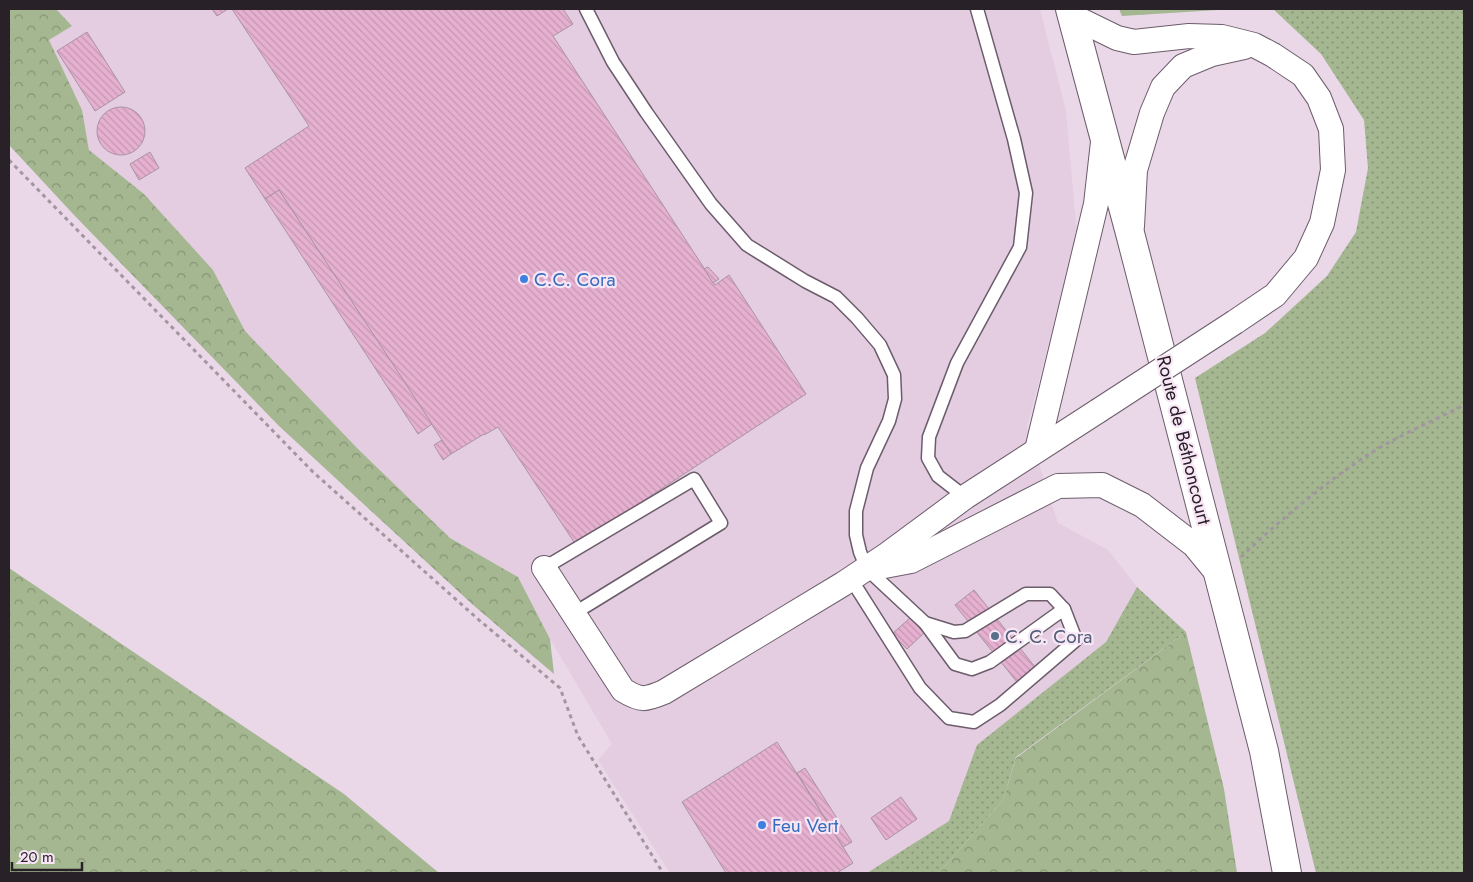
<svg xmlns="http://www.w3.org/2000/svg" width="1473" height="882" font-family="Jost,sans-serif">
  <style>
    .built { fill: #e4cce1 }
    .grass { fill: url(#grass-dots) }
    .forest { fill: url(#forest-crowns) }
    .building { fill: url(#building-back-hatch); stroke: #a994a0 }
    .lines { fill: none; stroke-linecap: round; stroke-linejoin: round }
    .lane-casing { stroke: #6c5d6b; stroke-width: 15 }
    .street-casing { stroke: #6c5d6b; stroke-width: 26 }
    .secondary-casing { stroke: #6c5d6b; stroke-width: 30 }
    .path { stroke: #a395a1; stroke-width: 3; stroke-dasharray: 4 4; stroke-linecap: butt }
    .lane { stroke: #fff; stroke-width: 12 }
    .street { stroke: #fff; stroke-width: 24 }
    .secondary { stroke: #fff; stroke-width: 28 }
    .street-bridge-casing { stroke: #6c5d6b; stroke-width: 26; stroke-linecap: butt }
    .street-bridge { stroke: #fff; stroke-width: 24 }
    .shop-dot { fill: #3f7fe0; stroke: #f8e6f6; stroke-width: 2 }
    .service-dot { fill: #5c6f8a; stroke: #f8e6f6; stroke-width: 2 }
    .labels { text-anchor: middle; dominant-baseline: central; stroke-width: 4.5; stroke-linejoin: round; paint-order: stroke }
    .shop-label { font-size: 19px; fill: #366cbe; stroke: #f8e6f6; text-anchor: start }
    .street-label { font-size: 19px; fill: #282228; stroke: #f8e6f6 }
    .service-label { font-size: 19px; fill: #4e5e75; stroke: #f8e6f6; text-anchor: start }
  </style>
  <defs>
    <pattern id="grass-dots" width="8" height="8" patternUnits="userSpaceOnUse" patternTransform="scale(1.25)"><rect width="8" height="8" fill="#a4b791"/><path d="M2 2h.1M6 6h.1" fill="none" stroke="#869476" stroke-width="1.8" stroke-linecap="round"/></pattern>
    <pattern id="forest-crowns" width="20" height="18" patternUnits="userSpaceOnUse" patternTransform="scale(1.25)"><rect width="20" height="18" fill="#a4b791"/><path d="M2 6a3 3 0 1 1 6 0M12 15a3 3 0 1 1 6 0" fill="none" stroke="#869476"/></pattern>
    <pattern id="building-back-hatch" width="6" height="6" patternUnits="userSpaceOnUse" patternTransform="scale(1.25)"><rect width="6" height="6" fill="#e6b0d0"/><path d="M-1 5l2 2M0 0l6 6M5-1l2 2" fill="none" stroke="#c597b3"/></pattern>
  </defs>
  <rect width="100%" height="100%" fill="#ead8e8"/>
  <polygon class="built" points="56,9 1040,9 1066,111 1077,235 1027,427 1058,523 1108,550 1137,587 1106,642 977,745 949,821 867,873 670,873 598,760 612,744 550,639 518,577 450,538 358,449 245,331 213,270 144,194 89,150 82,110 49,40 72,26"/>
  <g class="grass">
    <polygon points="1273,9 1464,9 1464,873 1316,873 1195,378 1265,333 1327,276 1356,232 1368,168 1364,120 1321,54"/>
    <polygon points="1137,587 1186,632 1016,757 1003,800 939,873 867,873 949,821 977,745 1106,642"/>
  </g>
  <g class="forest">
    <polygon points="9,9 56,9 72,26 49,40 82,110 89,150 144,194 213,270 245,331 358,449 450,538 518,577 550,639 554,674 472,604 279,426 74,215 9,145"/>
    <polygon points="1119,9 1234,9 1122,16"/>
    <polygon points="9,568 344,794 439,873 9,873"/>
    <polygon points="1186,632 1224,789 1237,873 939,873 1003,800 1016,758"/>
  </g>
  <g class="building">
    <polygon points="212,9 228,9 217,16"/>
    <polygon points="232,9 563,9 573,24 553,36 715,285 729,275 806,394 576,545 498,427 484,435 484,434 451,454 279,190 265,199 245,168 309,126"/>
    <polygon points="87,32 125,92 95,111 57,51"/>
    <circle cx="121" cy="131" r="24"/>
    <polygon points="150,152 159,168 139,180 130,164"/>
    <polygon points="279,190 432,424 418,434 265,199"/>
    <polygon points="708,267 719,279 713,283 704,269"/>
    <polygon points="442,440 451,454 443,460 434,445"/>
    <polygon points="974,590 1035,667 1017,682 955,605"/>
    <polygon points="910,618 924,633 907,649 892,634"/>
    <polygon points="777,742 853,863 837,873 726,873 682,802"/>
    <polygon points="805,768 852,842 843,847 797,773"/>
    <polygon points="901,797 917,819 886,840 871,818"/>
  </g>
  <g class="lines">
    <g class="lane-casing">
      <g id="lane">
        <polyline points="586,9 613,62 646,112 711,204 747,245 805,281 836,297 857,318 880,345 894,375 895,399 889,421 867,468 856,511 856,535 860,552 867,569 925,623 955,664 972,669 990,662 1064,609 1076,640 1000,705 974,722 949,718 920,688 851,579"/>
        <polyline points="965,497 938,476 928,458 929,437 957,363 1020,247 1026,193 1014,139 977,9"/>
        <polyline points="544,568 694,479 721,523 573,614"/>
        <polyline points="925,623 954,632 965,631 1026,594 1050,594 1064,609"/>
      </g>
    </g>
    <g class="street-casing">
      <g id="street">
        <polyline points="1072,16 1117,38 1134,42 1189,36 1222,37 1254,45 1273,55 1303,75 1319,98 1331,129 1333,170 1322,223 1306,258 1275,295 1235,322"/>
        <polyline points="1132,226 1135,170 1152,113 1163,87 1183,66 1212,54 1244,47"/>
        <polyline points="1037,450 1096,204 1103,142"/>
        <path d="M544 568 623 690C641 701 645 700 664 692L843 584 888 554 965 497 1098 411"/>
        <polyline points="874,568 911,561 1058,486 1102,485 1142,505 1194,545 1217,573"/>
      </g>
    </g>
    <g class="secondary-casing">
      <polyline id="secondary" points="1070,9 1131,237 1264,751 1287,873"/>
    </g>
    <g class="path">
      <polyline points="9,160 313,472 479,620 560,688 578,736 663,873"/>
      <path d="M1241 557C1280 520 1321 486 1366 456 1395 437 1433 421 1464 405"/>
    </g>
    <use href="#lane" class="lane"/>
    <use href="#street" class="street"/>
    <use href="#secondary" class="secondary"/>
    <g class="street-bridge-casing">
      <polyline id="street-bridge" points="1098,411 1235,322"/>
    </g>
    <use href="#street-bridge" class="street-bridge"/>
  </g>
  <g class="shop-dot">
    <circle cx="524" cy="279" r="5"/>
    <circle cx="762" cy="825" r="5"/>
  </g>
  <circle class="service-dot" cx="995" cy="636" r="5"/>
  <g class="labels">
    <g class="shop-label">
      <text x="534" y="279">C.C. Cora</text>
      <text x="772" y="825">Feu Vert</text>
    </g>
    <g class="street-label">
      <text transform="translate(1184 440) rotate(76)">Route de Béthoncourt</text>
    </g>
    <g class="service-label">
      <text x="1005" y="636">C. C. Cora</text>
    </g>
  </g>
  <rect width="1473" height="882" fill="none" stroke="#282228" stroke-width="20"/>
  <path d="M12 862v8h70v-8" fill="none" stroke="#282228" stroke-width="2.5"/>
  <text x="20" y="862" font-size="15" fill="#282228" stroke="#f8e6f6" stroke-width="4" paint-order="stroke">20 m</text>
</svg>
